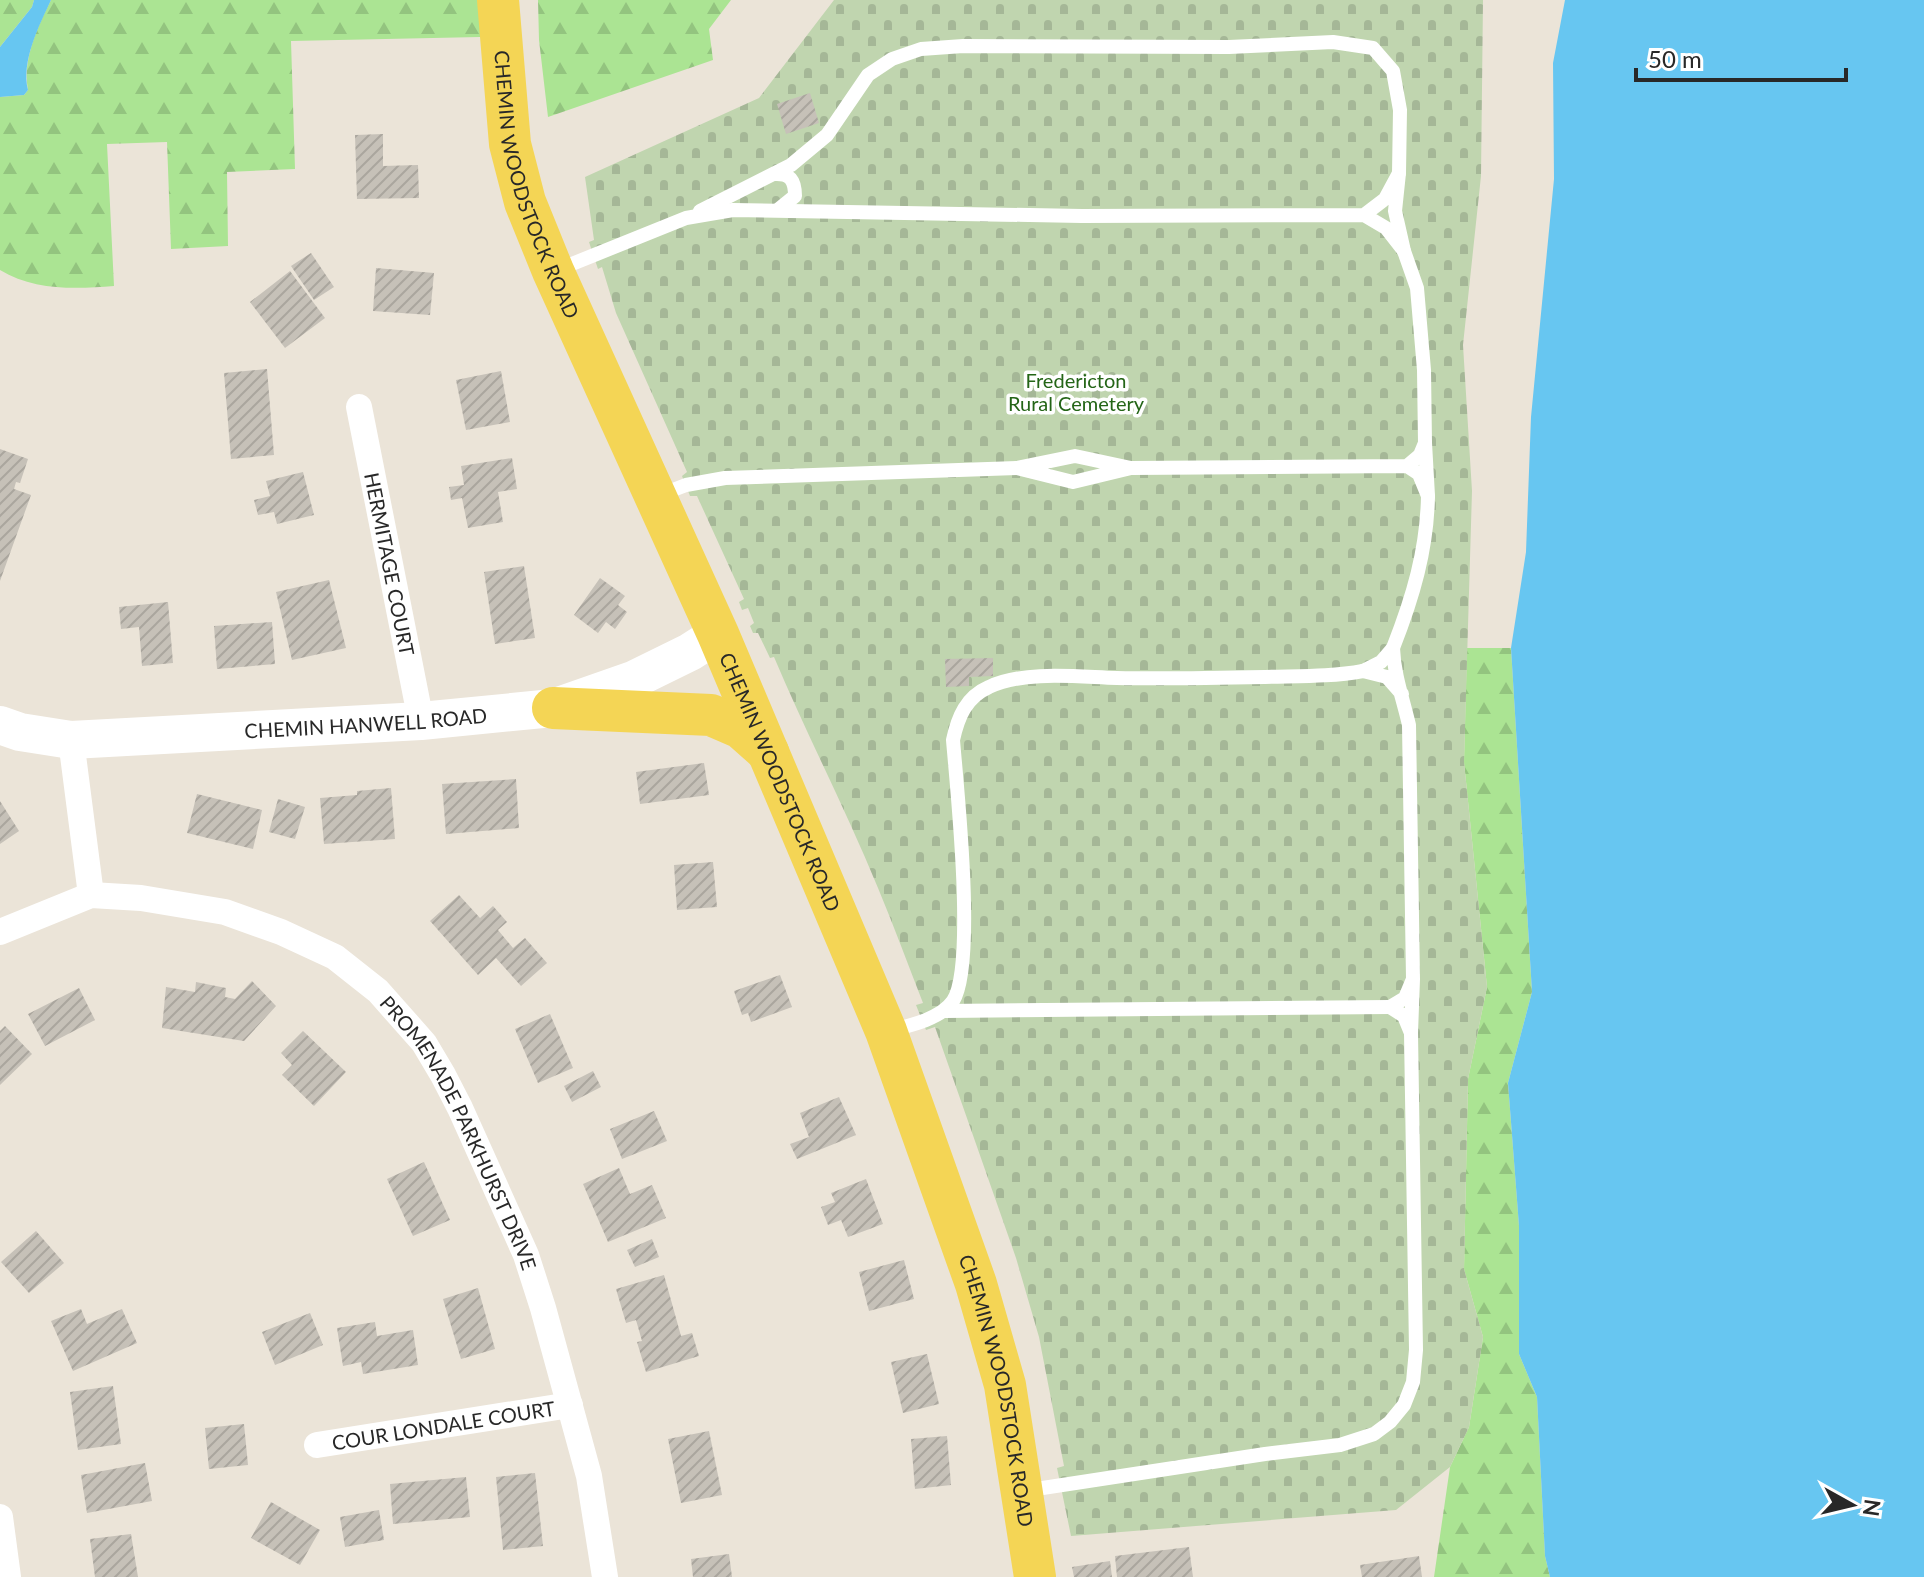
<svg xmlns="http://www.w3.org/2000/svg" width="1924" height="1577" font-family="Lato,sans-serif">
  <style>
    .forest { fill: url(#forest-firs) }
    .cemetery { fill: url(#cemetery-stones) }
    .water { fill: #67c6f1 }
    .building { fill: url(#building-hatch) }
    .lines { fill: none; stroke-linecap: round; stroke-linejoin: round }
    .service { stroke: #fff; stroke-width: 14 }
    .minor { stroke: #fff; stroke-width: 26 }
    .secondary { stroke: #fff; stroke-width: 38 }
    .primary { stroke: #f4d555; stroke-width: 42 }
    .labels { text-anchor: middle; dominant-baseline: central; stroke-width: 7; stroke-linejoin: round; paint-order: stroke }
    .street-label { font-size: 20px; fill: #282828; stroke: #fff }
    .park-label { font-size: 20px; fill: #246517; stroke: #fff }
  </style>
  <defs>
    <pattern id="forest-firs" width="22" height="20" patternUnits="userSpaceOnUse" patternTransform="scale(2)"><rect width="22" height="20" fill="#abe493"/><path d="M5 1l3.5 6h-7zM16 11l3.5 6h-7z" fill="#93c47f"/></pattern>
    <pattern id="cemetery-stones" width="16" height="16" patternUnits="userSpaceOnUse" patternTransform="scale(2)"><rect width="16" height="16" fill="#c0d5af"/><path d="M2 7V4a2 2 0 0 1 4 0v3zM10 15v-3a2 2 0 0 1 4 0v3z" fill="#a5b797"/></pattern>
    <pattern id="building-hatch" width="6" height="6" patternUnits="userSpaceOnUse" patternTransform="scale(2)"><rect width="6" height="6" fill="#c6c1b8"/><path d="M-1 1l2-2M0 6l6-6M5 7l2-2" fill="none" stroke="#aaa69e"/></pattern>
  </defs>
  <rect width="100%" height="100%" fill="#ebe4d8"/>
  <g class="forest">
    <polygon points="0,0 34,0 32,7 0,47"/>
    <path d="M51 0H481L480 37 291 41 295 169 227 172 228 246 171 249 167 142 107 144 114 286C76 289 34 291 0 270V97L24 95 28 90C22 60 38 26 51 0Z"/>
    <polygon points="538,0 731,0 709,29 713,60 548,117 539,40"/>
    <polygon points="1467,648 1511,648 1532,992 1508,1083 1519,1226 1519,1354 1537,1397 1545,1556 1550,1577 1434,1577 1450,1467 1469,1427 1483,1337 1464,1269 1468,1079 1487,987 1464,762"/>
  </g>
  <path class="cemetery" d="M834 0H1483L1481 176 1463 345 1472 491 1464 762 1487 987 1468 1079 1464 1269 1483 1337 1469 1427 1450 1467 1396 1510 1071 1536 1057 1468 1064 1466 1039 1337 1016 1258 935 1027 926 1030 916 1005 923 1003C908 965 894 926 878 888 846 810 807 735 774 657L770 658 758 633H753L750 626 754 623 748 608 742 610 739 602 744 599 697 496H690L682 476 687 472 616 313 602 267 598 269 589 242 594 240 585 177 759 98Z"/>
  <g class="water">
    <path d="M34 0H51C39 26 21 61 28 90L24 95 0 97V47L32 7Z"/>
    <polygon points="1565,0 1924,0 1924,1577 1550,1577 1545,1556 1537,1397 1519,1354 1519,1226 1508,1083 1532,992 1511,648 1526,552 1531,417 1554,179 1553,63"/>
  </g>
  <g class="building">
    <polygon points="810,93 819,123 786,134 777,104"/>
    <polygon points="383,134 383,166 418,165 419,198 357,199 355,135"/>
    <polygon points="311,253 334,287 314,300 291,266"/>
    <polygon points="376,268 434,273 430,315 373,311"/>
    <polygon points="290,271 325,318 285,348 250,302"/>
    <polygon points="267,369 274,455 231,459 224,373"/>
    <polygon points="501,371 510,422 466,430 456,380"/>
    <polygon points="0,449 28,459 20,483 16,482 14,489 31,495 0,581"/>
    <polygon points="512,458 517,489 498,492 503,522 468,528 462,498 451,500 449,487 464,485 461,466"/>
    <polygon points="303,472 314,515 277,524 274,512 258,515 254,500 270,496 266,481"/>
    <polygon points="524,566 535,638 495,644 484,572"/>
    <polygon points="600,578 625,596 618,605 627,612 615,629 606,622 598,633 574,615"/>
    <polygon points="329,580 346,648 292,660 276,592"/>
    <polygon points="168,602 173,663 142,666 139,627 121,629 119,607"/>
    <polygon points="272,622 275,664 217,669 214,626"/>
    <polygon points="993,658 993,676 969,677 969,686 946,687 945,659"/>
    <polygon points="704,763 709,795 640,804 636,772"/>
    <polygon points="516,779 519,828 446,834 442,784"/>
    <polygon points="391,788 395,839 324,844 320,798 357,795 357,791"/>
    <polygon points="197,794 262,810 253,849 187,833"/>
    <polygon points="278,799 305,807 295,839 269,832"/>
    <polygon points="0,801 19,831 0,844"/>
    <polygon points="713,862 717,907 677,910 674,865"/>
    <polygon points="459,895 480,918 493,906 507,922 498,930 513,948 525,938 547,963 521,986 496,958 478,975 430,921"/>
    <polygon points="780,975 792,1007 751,1022 748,1013 742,1015 734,991"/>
    <polygon points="252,981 276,1006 244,1041 162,1028 166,987 195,992 196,982 226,988 225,997 235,999"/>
    <polygon points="79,988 95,1020 45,1046 28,1014"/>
    <polygon points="550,1014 573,1068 538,1083 515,1029"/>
    <polygon points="5,1026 32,1054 0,1085 0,1031"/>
    <polygon points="303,1031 346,1072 314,1106 282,1075 292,1065 281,1053"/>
    <polygon points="593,1071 601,1087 572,1102 564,1086"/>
    <polygon points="839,1097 856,1135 797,1159 790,1144 809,1137 800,1113"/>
    <polygon points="654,1111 667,1141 622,1159 610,1129"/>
    <polygon points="424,1162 450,1220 413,1236 387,1179"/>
    <polygon points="619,1168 630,1194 652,1185 666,1218 608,1242 583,1184"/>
    <polygon points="866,1179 883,1224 848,1237 841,1220 828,1225 821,1207 835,1202 831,1193"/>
    <polygon points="36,1231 64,1263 29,1293 1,1262"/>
    <polygon points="652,1239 659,1257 635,1267 627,1250"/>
    <polygon points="904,1260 914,1299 869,1311 859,1272"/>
    <polygon points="664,1275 681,1336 692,1333 699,1356 646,1372 637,1342 642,1341 636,1320 626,1323 616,1289"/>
    <polygon points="478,1288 495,1349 461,1359 443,1299"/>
    <polygon points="81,1309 87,1324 122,1309 137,1343 73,1371 51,1321"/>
    <polygon points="310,1313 323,1345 275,1365 262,1332"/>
    <polygon points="375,1322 377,1336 413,1330 418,1365 363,1374 361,1362 343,1366 337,1328"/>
    <polygon points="927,1354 939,1404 903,1413 891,1362"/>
    <polygon points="113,1386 121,1444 78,1450 70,1392"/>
    <polygon points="244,1424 248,1465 209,1469 205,1428"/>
    <polygon points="709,1431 722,1495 681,1503 668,1439"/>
    <polygon points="947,1436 951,1485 915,1489 911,1439"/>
    <polygon points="145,1463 152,1501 87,1513 81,1475"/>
    <polygon points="535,1473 543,1546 503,1550 496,1477"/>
    <polygon points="466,1477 470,1517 393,1524 390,1484"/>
    <polygon points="271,1502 320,1530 300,1565 251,1538"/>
    <polygon points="379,1510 384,1540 345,1547 340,1517"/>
    <polygon points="131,1534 138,1577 95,1577 90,1539"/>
    <polygon points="1189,1547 1193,1577 1117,1577 1115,1556"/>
    <polygon points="729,1554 732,1577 693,1577 691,1559"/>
    <polygon points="1419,1556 1422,1577 1362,1577 1360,1565"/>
    <polygon points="1110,1561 1112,1577 1074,1577 1072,1567"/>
  </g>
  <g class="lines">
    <g class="service">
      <path d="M774 174C790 173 795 180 795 196L779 209"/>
      <polyline points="700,211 791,165 827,135 868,75 892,59 921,49 963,46 1229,47 1333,42 1373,48 1393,71 1400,110 1399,173"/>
      <polyline points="1404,251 1417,288 1424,370 1425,443"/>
      <polyline points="557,270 686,218 733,210 1082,216 1364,215 1386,228 1404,251 1395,211 1399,173 1385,199 1364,215"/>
      <polyline points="1131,468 1073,482 1017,468 1075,456 1131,468 1407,466 1419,474 1428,496 1425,443 1420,455 1407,466"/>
      <polyline points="660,495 686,485 725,478 1017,468"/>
      <path d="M1393 648C1413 597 1427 550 1428 496"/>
      <path d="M1402 694 1387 677 1363 671 1381 662 1393 648C1394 675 1403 699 1409 725L1413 979 1411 1033 1404 1016 1390 1007 1405 998 1413 979"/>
      <polyline points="945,1011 1390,1007"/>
      <path d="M888 1031C908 1026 941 1019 953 1001 976 965 957 789 953 740 958 717 966 697 989 687 1025 670 1079 677 1117 678 1166 679 1216 678 1265 677 1298 676 1331 677 1363 671"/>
      <polyline points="1023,1491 1265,1454 1340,1445 1374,1434 1390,1422 1404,1405 1413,1382 1416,1350 1411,1033"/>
    </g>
    <g class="minor">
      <path id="s1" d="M359 407 421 721"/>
      <polyline points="71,740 91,895"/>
      <path id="s2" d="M0 932 91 895 141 898 225 912 281 932 335 957 378 991 424 1043 443 1075 460 1108 526 1255 543 1308 589 1476 605 1577"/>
      <path id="s3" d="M317 1445 570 1405"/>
      <polyline points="0,1517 8,1577"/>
    </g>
    <path class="secondary" id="s4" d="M0 725 20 732 71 740 421 721 553 708 633 680 690 652 718 634"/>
    <g class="primary">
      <path id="s5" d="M498 0 510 144 525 202 553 271 718 634 886 1031 976 1284 1005 1385 1035 1577"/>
      <polyline points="553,708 711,715 741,728 768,752"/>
    </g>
  </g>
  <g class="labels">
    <g class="street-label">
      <text stroke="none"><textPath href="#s5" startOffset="190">CHEMIN WOODSTOCK ROAD</textPath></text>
      <text stroke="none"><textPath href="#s1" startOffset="160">HERMITAGE COURT</textPath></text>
      <text stroke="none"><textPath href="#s4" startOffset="368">CHEMIN HANWELL ROAD</textPath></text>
      <text stroke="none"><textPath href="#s5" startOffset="838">CHEMIN WOODSTOCK ROAD</textPath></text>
      <text stroke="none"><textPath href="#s2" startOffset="572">PROMENADE PARKHURST DRIVE</textPath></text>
      <text stroke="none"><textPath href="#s5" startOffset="1486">CHEMIN WOODSTOCK ROAD</textPath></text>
      <text stroke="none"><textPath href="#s3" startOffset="128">COUR LONDALE COURT</textPath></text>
    </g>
    <g class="park-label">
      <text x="1076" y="380">Fredericton<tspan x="1076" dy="23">Rural Cemetery</tspan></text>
    </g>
  </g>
  <g transform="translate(1852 1505) rotate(98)" stroke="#ffffff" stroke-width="6" paint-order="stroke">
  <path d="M0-6L14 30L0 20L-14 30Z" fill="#282828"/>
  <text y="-12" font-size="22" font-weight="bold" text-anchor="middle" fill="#282828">N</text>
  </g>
  <path d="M1636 68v12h210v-12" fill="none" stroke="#282828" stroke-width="4"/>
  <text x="1648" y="68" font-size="24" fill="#282828" stroke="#ffffff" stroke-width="6" paint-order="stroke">50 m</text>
</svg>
